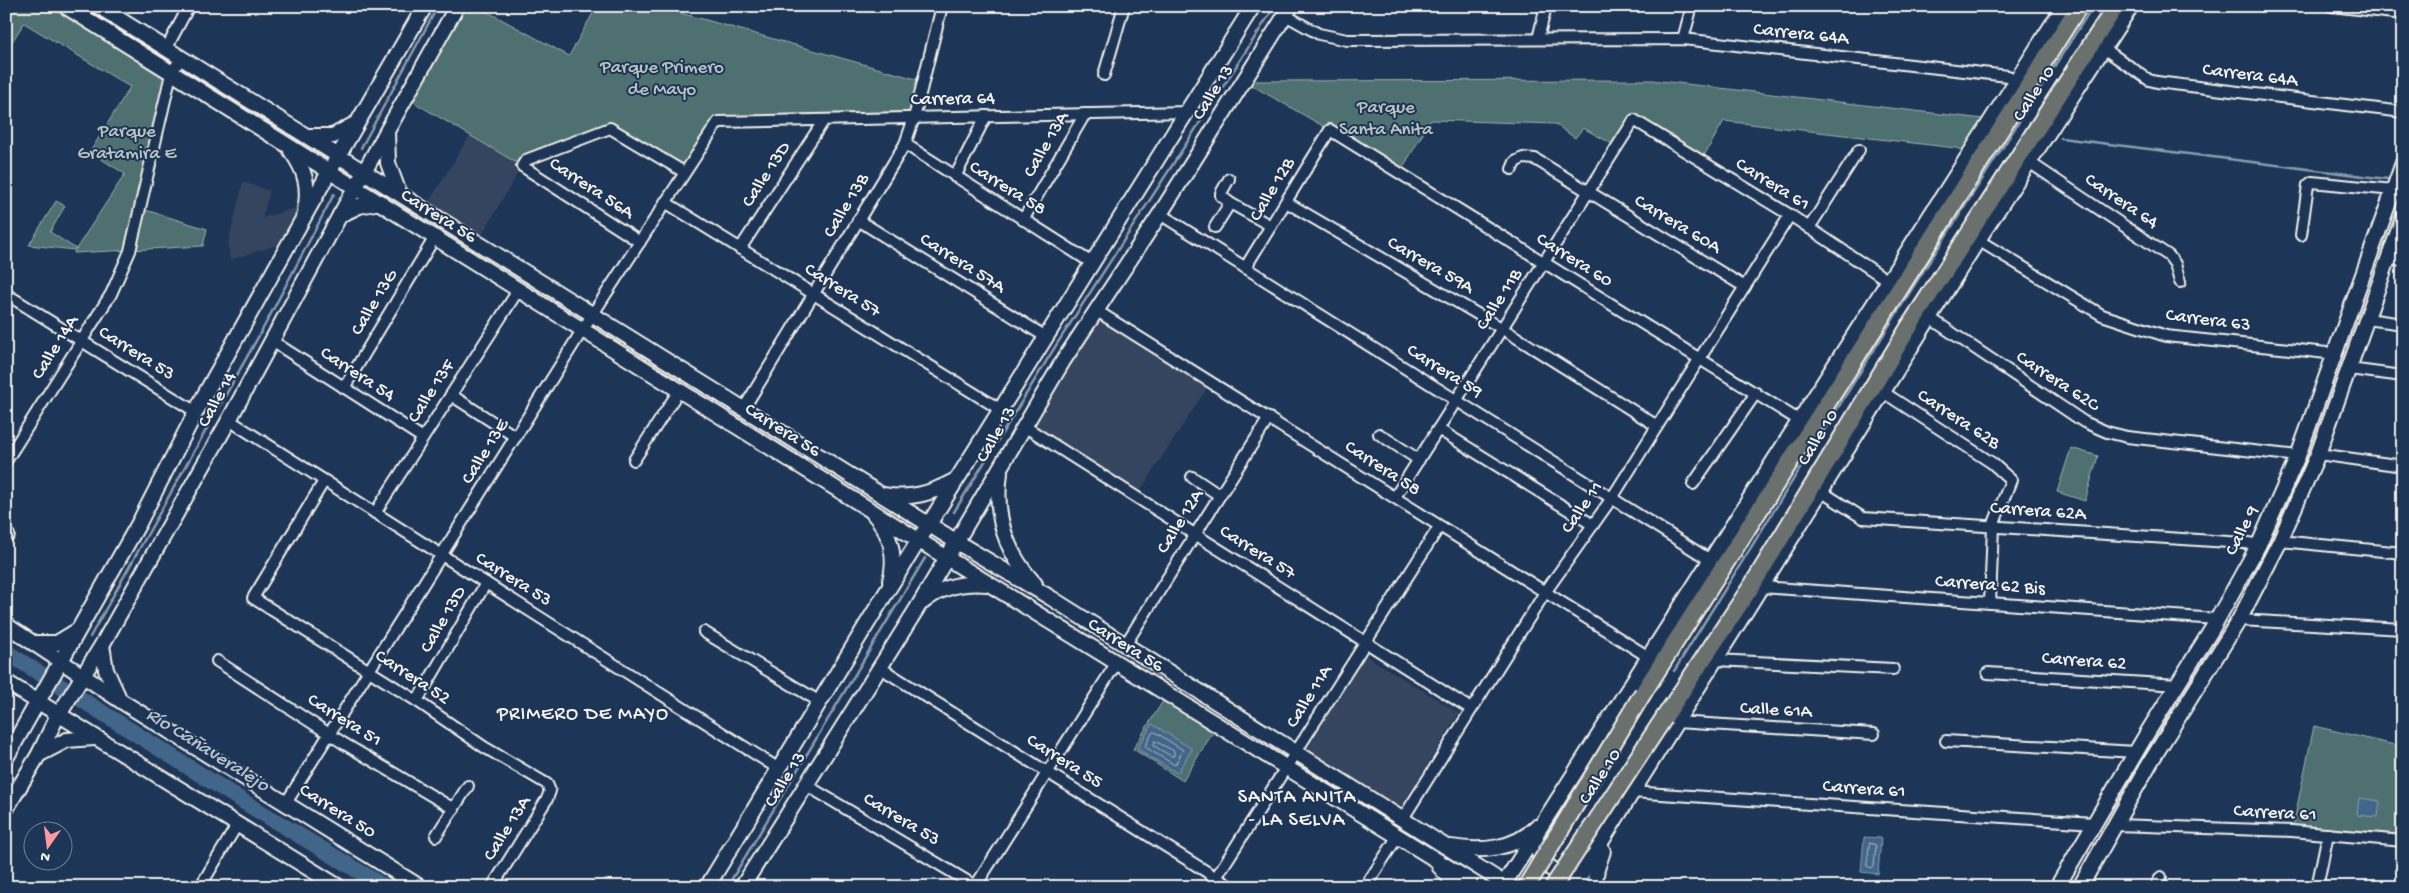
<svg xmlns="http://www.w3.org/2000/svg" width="2409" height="893" font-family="'Gochi Hand',sans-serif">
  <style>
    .built { fill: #34455f }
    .green { fill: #4f6f6f; stroke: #a2b0ac }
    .water { fill: #426689; stroke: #899eaf }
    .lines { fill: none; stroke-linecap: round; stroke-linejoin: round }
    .shore { stroke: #adb9c2; stroke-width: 1 }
    .stream { stroke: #899eaf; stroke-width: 2.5 }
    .river { stroke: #426689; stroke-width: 16 }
    .street-casing { stroke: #f4f1e8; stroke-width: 14 }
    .secondary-casing { stroke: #f4f1e8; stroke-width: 18 }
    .primary-casing { stroke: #f4f1e8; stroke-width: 20 }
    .street { stroke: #1d3557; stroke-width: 10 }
    .secondary { stroke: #1d3557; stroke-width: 14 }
    .primary { stroke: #6b706d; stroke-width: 16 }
    .primary-bridge-casing { stroke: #f4f1e8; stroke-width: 20; stroke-linecap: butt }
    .primary-bridge { stroke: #6b706d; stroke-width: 16 }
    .labels { text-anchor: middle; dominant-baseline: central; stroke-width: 4; stroke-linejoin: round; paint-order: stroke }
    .street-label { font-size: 19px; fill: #f4f1e8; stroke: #1d3557 }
    .park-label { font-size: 19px; fill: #bac4be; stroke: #1d3557 }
    .neighbourhood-label { font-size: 20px; letter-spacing: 1px; fill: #f4f1e8; stroke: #1d3557 }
    .water-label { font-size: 20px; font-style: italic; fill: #b6c0c7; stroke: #1d3557 }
  </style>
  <rect width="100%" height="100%" fill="#1d3557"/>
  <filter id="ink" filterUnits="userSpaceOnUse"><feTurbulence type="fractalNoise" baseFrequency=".02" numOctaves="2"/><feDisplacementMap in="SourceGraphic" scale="10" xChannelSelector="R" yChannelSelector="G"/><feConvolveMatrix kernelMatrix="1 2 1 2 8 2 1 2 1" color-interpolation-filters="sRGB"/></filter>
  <g filter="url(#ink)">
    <g class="built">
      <polygon points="470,135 522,166 477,243 424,210"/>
      <polygon points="243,182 270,191 262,218 306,205 293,240 230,260 228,244"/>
      <polygon points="1097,311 1211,382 1136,497 1024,426"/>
      <polygon points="1365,655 1459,713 1400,809 1306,751"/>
    </g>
    <g class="green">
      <polygon points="6,6 65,6 171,74 139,208 207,229 203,246 74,253 75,250 29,245 56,201 65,206 50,232 76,249 125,174 90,152 130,87 24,23 6,51"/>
      <polygon points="457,6 477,6 569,56 597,6 656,6 923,81 914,118 718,122 684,172 610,128 522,166 410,100"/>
      <polygon points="1652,80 1992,120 1970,154 1956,148 1724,121 1701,161 1634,120 1618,147 1583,128 1575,138 1555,124 1431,120 1399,174 1330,130 1244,81"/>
      <polygon points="2071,448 2098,456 2085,501 2057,492"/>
      <polygon points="1163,701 1213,732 1183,781 1133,749"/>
      <polygon points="2314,726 2403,747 2403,841 2292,831"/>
    </g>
    <g class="water">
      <polygon points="1152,724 1192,749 1177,773 1137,749"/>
      <polygon points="2359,798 2380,801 2378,817 2357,815"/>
      <polygon points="1864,837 1881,838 1878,874 1861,872"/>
    </g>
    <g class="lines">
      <g class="shore">
        <polygon points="1155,732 1183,750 1175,765 1145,747 1152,733"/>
        <polygon points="1155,741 1174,751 1174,756 1171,756 1154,746"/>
        <polygon points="1870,843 1876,845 1874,866 1872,868 1867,866"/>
      </g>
      <g class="stream">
        <polyline points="2061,138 2387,179"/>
        <polyline points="361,148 438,6"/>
        <polyline points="954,512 1055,347 1275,6"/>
        <polyline points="90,637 266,323 334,194"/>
        <polyline points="1674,671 1910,292 2093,6"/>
        <polyline points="727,887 925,558"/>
      </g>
      <polyline class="river" points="6,652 249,805 385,887"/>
      <g class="street-casing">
        <g id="street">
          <polyline points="2331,6 2403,14"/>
          <polyline points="1285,15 1319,34 1347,40 1683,39 2008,76 2017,80"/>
          <polyline points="1538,39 1546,6"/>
          <polyline points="1683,39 1692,6"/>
          <polyline points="2103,48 2149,80 2157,82 2403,112"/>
          <polyline points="166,49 189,6"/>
          <polyline points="1104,75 1124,6"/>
          <polyline points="905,144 1092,263"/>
          <polyline points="2029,162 2169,256 2175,264 2180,282"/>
          <polyline points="1512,169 1515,162 1523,158 1535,159 1745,287"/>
          <polyline points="955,177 986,116"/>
          <polyline points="1229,179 1221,193 1221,196 1230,203"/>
          <polyline points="665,202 1001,410"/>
          <polyline points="1286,202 1503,329 1657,426"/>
          <polyline points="1160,214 1710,560"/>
          <polyline points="858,220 1046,337"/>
          <polyline points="1023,220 1085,114"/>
          <polyline points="1215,227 1230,203 1271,226"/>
          <polyline points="1809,228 1859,150"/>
          <polyline points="2301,235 2308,185 2312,182 2393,190"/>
          <polyline points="1978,240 2102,315 2166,336 2336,354"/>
          <polyline points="640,242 522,166 526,160 610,128 684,172"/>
          <polyline points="740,249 824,120"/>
          <polyline points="2388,259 2403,260"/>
          <polyline points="1245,268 1330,130 1800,421"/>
          <polyline points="6,294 196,412"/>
          <polyline points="1097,311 1647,656"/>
          <polyline points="1930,318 2084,422 2107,432 2127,437 2298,456"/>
          <polyline points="2367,319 2403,324"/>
          <polyline points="272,341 423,438"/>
          <polyline points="2349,369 2403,376"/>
          <polyline points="344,388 435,237"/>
          <polyline points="1883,392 1992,463 2011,480 1993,526 1990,603"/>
          <polyline points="451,395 516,437"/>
          <polyline points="744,408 905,144 914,118 942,6"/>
          <polyline points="229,420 779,769"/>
          <polyline points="1024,426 1471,709"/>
          <polyline points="1438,429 1593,525"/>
          <polyline points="1379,434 1419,460"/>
          <polyline points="2318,454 2403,466"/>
          <polyline points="634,460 680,389"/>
          <polyline points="6,461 111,294 130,251 171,74 181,58"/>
          <polyline points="1192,477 1219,495"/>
          <polyline points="324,481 253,598 417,701 484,747 547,784 550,791 547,799 492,887"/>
          <polyline points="1693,484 1756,393"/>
          <polyline points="1822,492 1863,518 2259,544"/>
          <polyline points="1395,497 1634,120 1790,215 1890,282"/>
          <polyline points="375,513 519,289"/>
          <polyline points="6,538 9,535"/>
          <polyline points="2280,541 2403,553"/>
          <polyline points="1761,587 2217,619"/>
          <polyline points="2239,620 2403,629"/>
          <polyline points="704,632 820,702"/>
          <polyline points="1125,645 1269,418"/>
          <polyline points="1715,660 1893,669"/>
          <polyline points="217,661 343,743 454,809"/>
          <polyline points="879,667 1231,887"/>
          <polyline points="1988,673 2178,685"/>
          <polyline points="417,701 486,583"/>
          <polyline points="1676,722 1874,734"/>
          <polyline points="1946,741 2136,752"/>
          <polyline points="806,785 977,887"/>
          <polyline points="1631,792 2094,823"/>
          <polyline points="286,803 583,329 718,122 1188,112"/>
          <polyline points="1402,820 1546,591 1612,498 1790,215"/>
          <polyline points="2116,825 2292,831 2403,841"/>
          <polyline points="436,836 468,786"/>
          <polyline points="200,887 237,825"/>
          <polyline points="975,887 1117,662"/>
          <polyline points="1210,887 1439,527"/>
          <polyline points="1365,887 1398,836"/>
          <polyline points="2155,887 2161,877"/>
          <polyline points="2317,887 2328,834"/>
        </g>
      </g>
      <g class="secondary-casing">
        <g id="secondary">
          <polyline points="65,6 955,563 1480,887"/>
          <polyline points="98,6 965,547 1051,598 1510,887"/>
          <polyline points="387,132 388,163 399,193"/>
          <polyline points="307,136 333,136 355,124"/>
          <path d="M291 151C305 170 310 187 305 210"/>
          <polyline points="340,215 359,206 380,202"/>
          <path d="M1000 473C994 515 1006 553 1035 584"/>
          <path d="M884 495C910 500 932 493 954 481"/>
          <path d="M873 513C890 532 897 556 890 581"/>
          <path d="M923 602C942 586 963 582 987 584"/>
          <polyline points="6,625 121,701 420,887"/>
          <polyline points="36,643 57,643 75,632"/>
          <polyline points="102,645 106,670 118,696"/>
          <polyline points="6,682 339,887"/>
          <polyline points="40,754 67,740 94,738"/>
          <polyline points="6,758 139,523 204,396 329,172 425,6"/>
          <polyline points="6,809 39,754 55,721 102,645 229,420 340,215 457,6"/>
          <path d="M1536 832C1534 855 1548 875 1572 874"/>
          <path d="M1451 847C1480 852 1514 850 1536 827"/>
          <polyline points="1439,866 1449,877 1453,887"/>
          <polyline points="707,887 884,596 1253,6"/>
          <polyline points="742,887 916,610 1063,361 1160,214 1291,6"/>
          <polyline points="1502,887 2064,6"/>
          <polyline points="1573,887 1978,240 2131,6"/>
          <polyline points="1594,887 1597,869 1603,851"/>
          <polyline points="2057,887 2149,730 2212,629 2259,544 2298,456 2403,163"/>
          <polyline points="2080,887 2151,761 2239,620 2280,541 2318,454 2403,218"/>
        </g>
      </g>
      <g class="primary-casing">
        <g id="primary">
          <polyline points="1643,693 2079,6"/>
          <polyline points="1664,718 1753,584 1914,319 2116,6"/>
        </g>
      </g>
      <use href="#street" class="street"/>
      <use href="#secondary" class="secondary"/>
      <use href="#primary" class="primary"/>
      <g class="primary-bridge-casing">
        <g id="primary-bridge">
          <polyline points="1526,887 1643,693"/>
          <polyline points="1553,887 1664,718"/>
        </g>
      </g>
      <use href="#primary-bridge" class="primary-bridge"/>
    </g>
  </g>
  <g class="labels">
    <g class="street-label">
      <text transform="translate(1801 35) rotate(6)">Carrera 64A</text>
      <text transform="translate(2250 76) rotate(7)">Carrera 64A</text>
      <text transform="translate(1214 93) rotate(-58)">Calle 13</text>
      <text transform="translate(2035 94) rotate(-57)">Calle 10</text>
      <text transform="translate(953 100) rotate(-1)">Carrera 64</text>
      <text transform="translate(1047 145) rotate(-60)">Calle 13A</text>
      <text transform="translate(767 175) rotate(-57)">Calle 13D</text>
      <text transform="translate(1772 185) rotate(32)">Carrera 61</text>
      <text transform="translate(591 189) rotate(33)">Carrera 56A</text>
      <text transform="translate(1007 189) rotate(32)">Carrera 58</text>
      <text transform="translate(1273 190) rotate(-59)">Calle 12B</text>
      <text transform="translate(2121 202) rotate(34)">Carrera 64</text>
      <text transform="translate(847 206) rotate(-59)">Calle 13B</text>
      <text transform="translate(438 217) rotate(32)">Carrera 56</text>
      <text transform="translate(1677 225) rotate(31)">Carrera 60A</text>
      <text transform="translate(1574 261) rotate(32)">Carrera 60</text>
      <text transform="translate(962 264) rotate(32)">Carrera 57A</text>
      <text transform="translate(1430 266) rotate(30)">Carrera 59A</text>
      <text transform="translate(842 291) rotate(32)">Carrera 57</text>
      <text transform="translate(1500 300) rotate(-57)">Calle 11B</text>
      <text transform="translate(375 303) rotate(-59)">Calle 13G</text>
      <text transform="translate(2208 321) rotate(7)">Carrera 63</text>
      <text transform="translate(56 348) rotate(-58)">Calle 14A</text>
      <text transform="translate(136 354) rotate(32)">Carrera 53</text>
      <text transform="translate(1444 372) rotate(32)">Carrera 59</text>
      <text transform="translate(357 375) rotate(33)">Carrera 54</text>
      <text transform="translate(2057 382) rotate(33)">Carrera 62C</text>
      <text transform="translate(432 392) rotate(-57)">Calle 13F</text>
      <text transform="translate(218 400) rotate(-61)">Calle 14</text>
      <text transform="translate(1958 420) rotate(33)">Carrera 62B</text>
      <text transform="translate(782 431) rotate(32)">Carrera 56</text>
      <text transform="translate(997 435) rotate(-60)">Calle 13</text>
      <text transform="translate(1819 438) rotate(-59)">Calle 10</text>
      <text transform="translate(486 452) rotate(-58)">Calle 13E</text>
      <text transform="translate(1382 469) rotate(33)">Carrera 58</text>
      <text transform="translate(1583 508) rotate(-55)">Calle 11</text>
      <text transform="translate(2038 512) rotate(4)">Carrera 62A</text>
      <text transform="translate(1181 522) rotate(-58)">Calle 12A</text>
      <text transform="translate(2243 531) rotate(-63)">Calle 9</text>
      <text transform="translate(1257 553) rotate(32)">Carrera 57</text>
      <text transform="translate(513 580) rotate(32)">Carrera 53</text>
      <text transform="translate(1990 586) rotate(4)">Carrera 62 Bis</text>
      <text transform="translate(444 620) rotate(-60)">Calle 13D</text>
      <text transform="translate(1125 646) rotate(32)">Carrera 56</text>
      <text transform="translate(2084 662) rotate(4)">Carrera 62</text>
      <text transform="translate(412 678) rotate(33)">Carrera 52</text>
      <text transform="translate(1310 697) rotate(-58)">Calle 11A</text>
      <text transform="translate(1776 711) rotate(3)">Calle 61A</text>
      <text transform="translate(344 721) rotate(32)">Carrera 51</text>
      <text transform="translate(1064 762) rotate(32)">Carrera 55</text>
      <text transform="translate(1601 777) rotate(-57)">Calle 10</text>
      <text transform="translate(786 780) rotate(-58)">Calle 13</text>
      <text transform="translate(1864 790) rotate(4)">Carrera 61</text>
      <text transform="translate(337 812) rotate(32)">Carrera 50</text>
      <text transform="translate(2275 814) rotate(3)">Carrera 61</text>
      <text transform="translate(901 820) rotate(31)">Carrera 53</text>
      <text transform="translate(508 829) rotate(-58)">Calle 13A</text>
    </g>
    <g class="park-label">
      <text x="662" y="68">Parque Primero<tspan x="662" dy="22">de Mayo</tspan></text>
      <text x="1386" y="108">Parque<tspan x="1386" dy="22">Santa Anita</tspan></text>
      <text x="127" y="132">Parque<tspan x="127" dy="22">Gratamira E</tspan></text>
    </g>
    <g class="neighbourhood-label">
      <text x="583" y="715">PRIMERO DE MAYO</text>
      <text x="1297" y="798">SANTA ANITA<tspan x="1297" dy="23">- LA SELVA</tspan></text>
    </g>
    <g class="water-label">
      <text transform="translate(207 751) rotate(32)">Río Cañaveralejo</text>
    </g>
  </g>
  <rect width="2409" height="893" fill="none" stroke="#1d3557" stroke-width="25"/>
  <rect x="12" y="12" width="2384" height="868" fill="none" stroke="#f4f1e8" stroke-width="2" filter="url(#ink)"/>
  <g transform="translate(48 846) rotate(194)"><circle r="24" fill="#1d3557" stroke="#738091"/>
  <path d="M0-4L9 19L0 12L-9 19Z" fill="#ff9aa2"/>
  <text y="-8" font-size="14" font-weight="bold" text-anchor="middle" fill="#f4f1e8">N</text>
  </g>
</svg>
